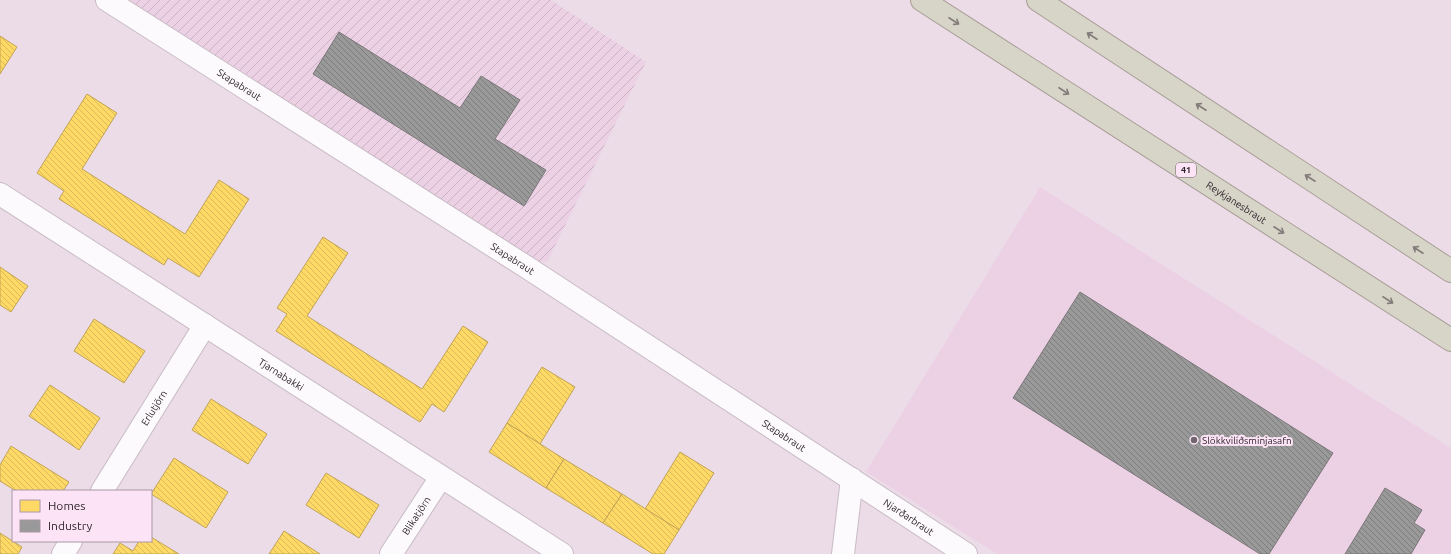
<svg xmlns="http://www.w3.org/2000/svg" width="1451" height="554" font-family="Ubuntu,sans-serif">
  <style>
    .built { fill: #ecd1e5 }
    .industrial { fill: url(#industrial-furrows) }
    .homes { fill: url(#homes-back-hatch); stroke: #c1a355 }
    .industry { fill: url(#industry-back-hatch); stroke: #7a7679 }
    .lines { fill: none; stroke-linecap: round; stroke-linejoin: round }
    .minor-casing { stroke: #c8bcc5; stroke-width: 24 }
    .highway-casing { stroke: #a89e96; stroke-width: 24 }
    .minor { stroke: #fcfafc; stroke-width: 22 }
    .highway { stroke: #d7d4c8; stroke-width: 22 }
    .oneway { stroke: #847c7a }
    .poi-dot { fill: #72656e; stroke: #fce4f6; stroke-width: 1.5 }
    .labels { text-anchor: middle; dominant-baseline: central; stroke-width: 4; stroke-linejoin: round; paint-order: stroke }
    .shield { fill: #fce4f6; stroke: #6d5e69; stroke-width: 1 }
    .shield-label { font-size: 9px; font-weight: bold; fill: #30252d }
    .street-label { font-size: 10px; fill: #30252d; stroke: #fce4f6 }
    .poi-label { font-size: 10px; fill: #30252d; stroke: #fce4f6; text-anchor: start }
  </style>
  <defs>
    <pattern id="industrial-furrows" width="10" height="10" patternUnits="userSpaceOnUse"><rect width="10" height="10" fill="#ecd1e5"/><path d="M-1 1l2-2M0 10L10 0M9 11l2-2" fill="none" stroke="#cbb3c5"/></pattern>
    <pattern id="homes-back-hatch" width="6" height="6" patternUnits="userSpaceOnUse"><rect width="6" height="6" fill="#ffd966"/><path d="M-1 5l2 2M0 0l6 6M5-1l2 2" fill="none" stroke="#dbba59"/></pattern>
    <pattern id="industry-back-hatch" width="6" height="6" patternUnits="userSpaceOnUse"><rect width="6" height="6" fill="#999"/><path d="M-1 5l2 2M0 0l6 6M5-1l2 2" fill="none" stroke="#7d7d7d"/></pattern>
  </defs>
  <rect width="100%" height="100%" fill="#ecdce8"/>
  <polygon class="built" points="1040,187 1451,448 1451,554 997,554 866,472"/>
  <polygon class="industrial" points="118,0 551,0 646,62 547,262 517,260"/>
  <g class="homes">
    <polygon points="0,36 17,47 0,74"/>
    <polygon points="87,94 117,113 82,169 185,234 219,180 249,199 199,277 168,258 164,265 59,199 64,191 37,173"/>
    <polygon points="323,237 348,253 307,316 422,389 463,326 488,342 444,412 432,404 420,422 276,331 287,314 277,308"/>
    <polygon points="0,267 28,286 11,312 0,305"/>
    <polygon points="94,319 145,351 124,383 74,351"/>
    <polygon points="542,367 575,387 540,444 507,423"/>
    <polygon points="50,385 100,418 79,450 29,416"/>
    <polygon points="211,399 267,434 248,464 192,430"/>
    <polygon points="507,423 564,459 546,488 489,452"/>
    <polygon points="11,446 69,482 63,491 16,491 0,481 0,465"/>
    <polygon points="680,452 714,473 679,530 645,509"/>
    <polygon points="174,458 228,492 206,528 151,494"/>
    <polygon points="564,459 622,494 603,523 546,488"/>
    <polygon points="326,473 379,505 359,538 306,505"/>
    <polygon points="622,494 679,530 664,554 653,554 603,523"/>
    <polygon points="284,531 320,554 269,554"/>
    <polygon points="0,533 22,547 18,554 0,554"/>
    <polygon points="151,537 179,554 113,554 120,543 133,551 139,541 151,541"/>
  </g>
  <g class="industry">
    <polygon points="339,32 460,108 481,76 520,100 495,139 546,170 524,206 313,74"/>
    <polygon points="1080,292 1333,453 1269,554 1260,554 1013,398"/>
    <polygon points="1385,488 1422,510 1414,523 1425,530 1411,554 1345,554"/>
  </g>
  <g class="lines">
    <g class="minor-casing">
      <g id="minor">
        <path id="s1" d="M107 0 528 268 966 554"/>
        <path id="s2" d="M0 194 562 554"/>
        <path id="s3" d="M102 491 205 325"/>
        <polyline points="63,554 71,541"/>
        <path id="s4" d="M391 554 441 477"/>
        <polyline points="843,554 852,479"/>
      </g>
    </g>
    <g class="highway-casing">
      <g id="highway">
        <path id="s5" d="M922 0 1451 340"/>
        <polyline points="1038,0 1451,271"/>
      </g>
    </g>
    <use href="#minor" class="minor"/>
    <use href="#highway" class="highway"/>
  </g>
  <defs><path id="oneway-shaft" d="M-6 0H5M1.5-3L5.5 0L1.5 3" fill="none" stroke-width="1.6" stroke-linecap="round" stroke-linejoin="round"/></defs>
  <g class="oneway">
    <use href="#oneway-shaft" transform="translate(954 21) rotate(33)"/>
    <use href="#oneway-shaft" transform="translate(1092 36) rotate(-147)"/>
    <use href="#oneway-shaft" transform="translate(1064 91) rotate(33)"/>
    <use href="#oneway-shaft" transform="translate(1201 107) rotate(-147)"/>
    <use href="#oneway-shaft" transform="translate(1310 178) rotate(-147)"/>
    <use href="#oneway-shaft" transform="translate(1279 230) rotate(33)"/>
    <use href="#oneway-shaft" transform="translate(1418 250) rotate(-147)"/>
    <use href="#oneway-shaft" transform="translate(1388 300) rotate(33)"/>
  </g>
  <circle class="poi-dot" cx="1194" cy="440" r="4"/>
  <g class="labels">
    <rect class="shield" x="1176" y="163" width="20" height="14" rx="3"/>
    <g class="shield-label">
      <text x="1186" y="170">41</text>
    </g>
    <g class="street-label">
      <text stroke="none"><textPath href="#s1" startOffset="157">Stapabraut</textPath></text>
      <text stroke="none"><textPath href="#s5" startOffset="374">Reykjanesbraut</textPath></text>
      <text stroke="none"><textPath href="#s1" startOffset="481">Stapabraut</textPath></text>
      <text stroke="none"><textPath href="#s2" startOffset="334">Tjarnabakki</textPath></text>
      <text stroke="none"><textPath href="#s3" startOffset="98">Erlutjörn</textPath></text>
      <text stroke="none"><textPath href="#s1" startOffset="805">Stapabraut</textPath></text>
      <text stroke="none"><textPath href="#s4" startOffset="46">Blikatjörn</textPath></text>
      <text stroke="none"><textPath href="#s1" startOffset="954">Njarðarbraut</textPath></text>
    </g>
    <g class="poi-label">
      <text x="1202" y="440">Slökkviliðsminjasafn</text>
    </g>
  </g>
  <rect x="12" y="490" width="140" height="52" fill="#fce4f6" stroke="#aa98a6"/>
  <rect x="20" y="500" width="20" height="12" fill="#ffd966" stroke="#aa98a6"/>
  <text x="48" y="510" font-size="12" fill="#30252d">Homes</text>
  <rect x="20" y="520" width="20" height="12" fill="#999999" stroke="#aa98a6"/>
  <text x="48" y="530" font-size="12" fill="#30252d">Industry</text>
</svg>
